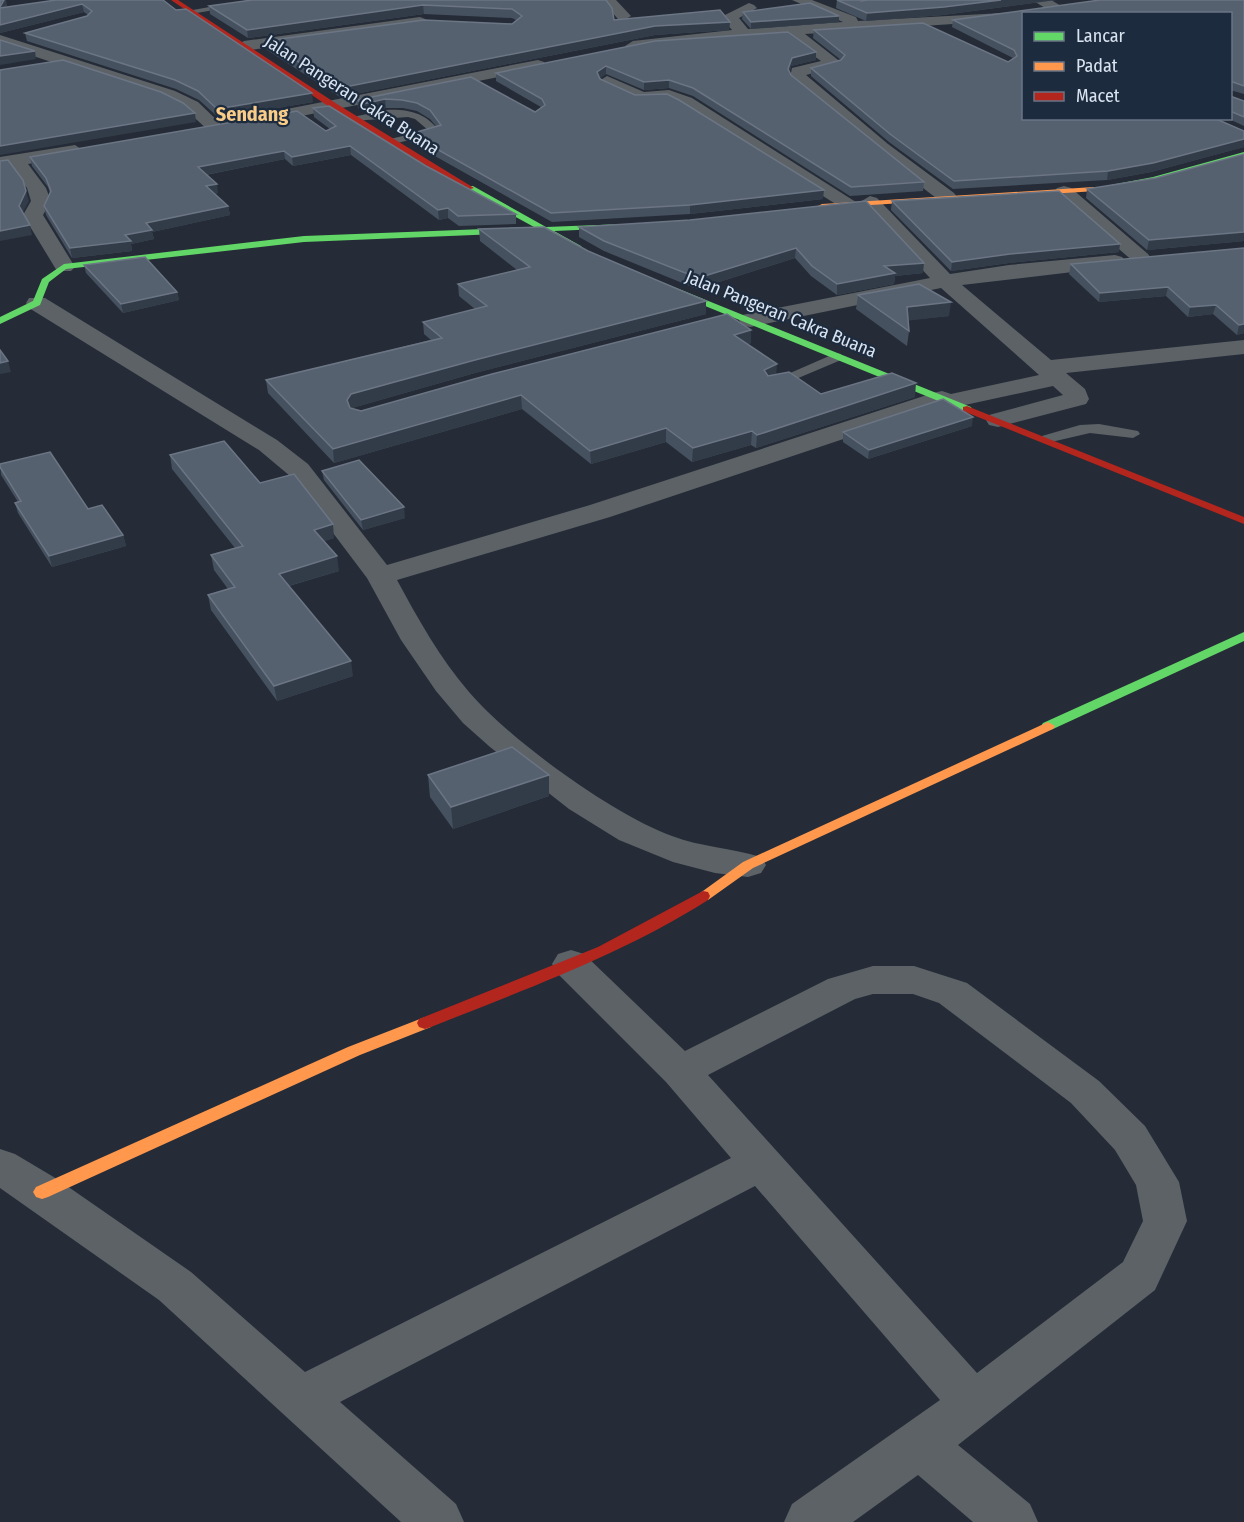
<svg xmlns="http://www.w3.org/2000/svg" width="1244" height="1522" font-family="'Fira Sans Condensed',sans-serif">
  <style>
    .lines { fill: none; stroke-linecap: round; stroke-linejoin: round }
    .lane { fill: #5d6267; fill-rule: evenodd }
    .street { fill: #5d6267; fill-rule: evenodd }
    .fast { fill: #63d668; fill-rule: evenodd }
    .slow { fill: #ff974d; fill-rule: evenodd }
    .jam { fill: #b3261e; fill-rule: evenodd }
    .wall { fill: #465160 }
    .shaded-wall { fill: #323c49 }
    .building { fill: #566170; stroke: #6b7584; stroke-width: 1.5 }
    .labels { text-anchor: middle; dominant-baseline: central; stroke-width: 4.5; stroke-linejoin: round; paint-order: stroke }
    .far-street-label { font-size: 18px; fill: #dae4f1; stroke: #1d2b3f }
    .far-quarter-label { font-size: 20px; font-weight: bold; fill: #f9cc88; stroke: #1d2b3f }
  </style>
  <rect width="100%" height="100%" fill="#252c37"/>
  <g class="lines">
    <g class="lane">
      <polygon points="249,0 271,0 191,14 187,11"/>
      <path d="M386 110C409 109 426 113 440 132L390 145 385 142 386 140 428 130 415 119 408 117 353 121 348 118Z"/>
      <polygon points="836,353 841,354 841,360 777,387 767,387 765,384"/>
      <polygon points="1099,424 1138,431 1140,434 1133,438 1090,433 1047,443 1040,439 1042,436 1080,425"/>
    </g>
    <g class="street">
      <polygon points="601,0 616,0 631,16 623,21 618,19"/>
      <polygon points="792,0 812,0 856,17 858,21 1002,13 1005,16 997,21 805,34 842,63 840,66 806,75 888,144 954,193 957,197 954,201 940,201 876,152 792,81 790,77 792,68 821,61 786,36 633,51 625,46 633,41 732,30 721,17 749,3 754,5 757,8 739,18 748,29 843,22"/>
      <polygon points="1032,0 1051,0 1075,14 1055,14"/>
      <polygon points="420,17 425,19 428,22 425,25 244,51 236,46 244,41"/>
      <polygon points="0,35 175,91 198,102 224,127 221,131 209,131 186,110 163,99 0,45"/>
      <polygon points="538,60 544,62 546,65 544,68 256,125 247,120 256,115"/>
      <polygon points="607,76 644,92 669,90 692,98 859,204 856,208 842,208 680,106 667,100 636,101 601,85 599,81"/>
      <polygon points="75,145 84,151 82,155 28,164 46,188 51,201 43,215 75,267 71,271 57,271 23,215 31,201 27,188 11,167 0,169 0,157"/>
      <polygon points="1064,186 1071,188 1148,254 1151,258 1148,262 1134,262 1057,196 1054,192 1057,188"/>
      <path d="M870 196 877 198 950 274 1009 265 1115 255 1122 257 1126 261 1122 265 1115 267 962 285 1051 360 1244 340V354L1066 373 1085 389 1089 399 1086 404 998 427 989 425 986 420 989 415 1063 395 1053 386 951 408 942 406 610 517 397 580C418 619 440 658 469 692 510 740 612 814 672 836 701 847 731 848 761 857L766 865 761 873 748 877 715 873 673 862 619 840 569 809 490 747 463 723 436 691 401 640 367 578 290 476 259 450 29 308 26 303 29 298H45L277 440 308 464 387 565 590 505 933 393 942 391 951 394 1039 375 941 288 750 327 742 325 739 320 742 315 930 278 863 206 860 202Z"/>
      <path d="M571 950 584 954 685 1051 828 979 873 966H914L967 983 1099 1081 1145 1126 1179 1182 1187 1221 1155 1290 958 1445 1030 1504 1038 1522H973L918 1475 853 1522H784L792 1504 940 1400 755 1186 340 1402 456 1504 464 1522H401L159 1300 0 1188V1149L15 1154 57 1179 191 1272 305 1372 731 1158 666 1082 558 974 552 964 558 954ZM873 994H913L939 1003 1071 1103 1115 1150 1136 1185 1143 1221 1123 1262 977 1373 708 1075 855 999Z"/>
    </g>
    <g class="fast">
      <polygon points="1244,152 1244,156 1154,181 1094,191 1090,189 1153,177"/>
      <polygon points="467,186 473,186 546,227 624,224 628,226 624,228 554,231 581,246 582,248 578,251 543,232 304,242 66,269 49,282 40,305 0,324 0,317 33,301 42,279 64,264 304,236 534,227 467,190"/>
      <polygon points="664,283 971,407 972,409 971,411 963,411 661,288 661,284"/>
      <polygon points="1244,632 1244,641 1053,729 1048,730 1041,726 1043,723"/>
    </g>
    <g class="slow">
      <polygon points="1094,187 1098,189 1097,191 822,208 818,206 822,204"/>
      <polygon points="1048,722 1055,726 1053,729 753,868 708,900 698,900 696,896 743,862"/>
      <polygon points="425,1017 431,1019 433,1023 431,1027 360,1055 48,1197 42,1199 36,1197 33,1192 36,1187 348,1047"/>
    </g>
    <g class="jam">
      <polygon points="171,0 178,0 337,104 474,188 467,190 331,108"/>
      <polygon points="967,406 1244,517 1244,524 963,411 963,407"/>
      <path d="M703 891 708 892 710 896 708 900C621 955 526 989 431 1027L425 1029 419 1027 417 1023 419 1019 598 947Z"/>
    </g>
  </g>
  <g class="wall">
    <polygon points="0,0 7,5 6,7 56,0 176,10 313,102 219,118 199,100 176,89 27,41 25,33 87,16 88,15 84,12 0,33"/>
    <polygon points="606,0 614,20 730,22 729,30 655,35 340,97 267,50 265,41 512,24 516,20 512,18 424,14 248,38 210,14 209,6"/>
    <polygon points="837,0 861,1 867,0 1056,0 943,15 866,21 836,8"/>
    <polygon points="1244,0 1244,94 1230,90 1023,118 1244,131 1244,147 1151,172 1107,180 953,189 889,142 811,76 811,68 841,60 813,38 814,30 1008,62 1013,58 952,27 953,20"/>
    <polygon points="743,12 839,16 839,22 751,29 742,19"/>
    <polygon points="816,52 816,60 791,66 790,71 791,75 924,182 923,191 850,196 693,96 669,88 644,90 606,74 600,78 823,199 690,214 552,222 410,142 410,134 436,126 430,119 417,111 403,108 386,108 364,112 358,108 357,100 471,77 535,112 541,107 496,81 496,73"/>
    <polygon points="1230,96 1244,101 1244,126 1227,118 1230,118"/>
    <polygon points="313,108 426,166 516,214 516,224 459,226 448,218 439,220 351,155 293,166 285,159 206,175 218,193 214,194 228,206 230,215 152,232 154,239 131,244 132,251 72,258 46,215 44,206 50,193 48,187 32,166 30,157 326,131 330,129 314,117"/>
    <polygon points="1244,154 1244,241 1147,250 1086,198 1087,189 1156,178"/>
    <polygon points="892,201 1119,252 1009,263 951,271 891,210"/>
    <polygon points="690,220 923,273 895,276 894,284 837,295 811,276 795,258 697,289 604,251 579,237 579,227"/>
    <polygon points="479,229 588,251 706,301 706,314 475,373 352,408 361,411 751,330 751,343 747,344 776,374 821,394 915,397 756,448 751,445 692,462 666,442 591,464 522,409 334,463 268,393 266,380 431,340 424,334 423,322 475,309 459,296 458,284 517,270 480,241"/>
    <polygon points="1244,248 1244,333 1237,335 1213,314 1188,317 1166,296 1099,302 1069,274 1071,264"/>
    <polygon points="84,265 177,292 179,300 123,313 86,273"/>
    <polygon points="858,295 949,316 908,320 909,331 907,346 856,309"/>
    <polygon points="972,426 868,459 843,442 843,432"/>
    <polygon points="170,455 260,483 334,538 324,541 339,571 289,586 353,676 277,701 211,610 208,595 228,589 214,570 211,555 235,548 172,469"/>
    <polygon points="0,464 88,509 123,535 126,546 52,567 18,513 15,503 18,502 1,475"/>
    <polygon points="322,471 405,518 363,530 324,480"/>
    <polygon points="428,775 549,796 453,829 430,797"/>
  </g>
  <g class="shaded-wall">
    <polygon points="4,0 6,0 7,5 1,16 0,7"/>
    <polygon points="1001,0 1056,0 943,15 866,21 867,13"/>
    <polygon points="82,4 84,12 0,33 0,25"/>
    <polygon points="423,5 424,14 248,38 247,30"/>
    <polygon points="839,16 839,22 751,29 751,22"/>
    <polygon points="730,22 729,30 655,35 340,97 340,88 655,26"/>
    <polygon points="35,51 36,59 0,65 0,56"/>
    <polygon points="816,52 816,60 791,66 788,77 788,69 792,58"/>
    <polygon points="606,66 606,74 597,80 597,72"/>
    <polygon points="669,80 669,88 644,90 644,82"/>
    <polygon points="312,93 313,102 219,118 217,109"/>
    <polygon points="385,99 386,108 364,112 363,104"/>
    <polygon points="195,113 196,122 0,155 0,146"/>
    <polygon points="1244,139 1244,147 1151,172 1107,180 1108,171"/>
    <polygon points="350,146 351,155 293,166 292,157"/>
    <polygon points="284,151 285,159 199,176 198,167"/>
    <polygon points="217,184 218,193 207,195 206,186"/>
    <polygon points="824,190 823,199 690,214 690,205"/>
    <polygon points="26,191 29,201 21,216 19,206"/>
    <polygon points="228,206 230,215 152,232 154,239 131,244 132,251 72,258 70,248 125,235 146,223"/>
    <polygon points="448,208 448,218 439,220 438,210"/>
    <polygon points="30,225 32,235 0,241 0,231"/>
    <polygon points="1244,232 1244,241 1147,250 1149,240"/>
    <polygon points="1120,244 1119,252 1009,263 951,271 952,262 1010,254"/>
    <polygon points="796,248 795,258 697,289 698,278"/>
    <polygon points="924,263 923,273 895,276 894,284 837,295 837,284 884,266"/>
    <polygon points="1168,287 1166,296 1099,302 1100,293"/>
    <polygon points="177,292 179,300 123,313 121,304"/>
    <polygon points="706,301 706,314 475,373 352,408 348,414 347,400 351,394 475,360"/>
    <polygon points="951,302 949,316 905,321 907,307"/>
    <polygon points="1216,305 1213,314 1188,317 1190,307"/>
    <polygon points="1244,324 1244,333 1237,335 1239,325"/>
    <polygon points="751,330 751,343 733,348 734,335"/>
    <polygon points="8,361 11,372 0,374 0,363"/>
    <polygon points="777,364 776,377 763,383 764,370"/>
    <polygon points="916,383 915,397 756,448 757,435"/>
    <polygon points="521,395 522,409 334,463 333,449"/>
    <polygon points="973,417 972,426 868,459 869,450"/>
    <polygon points="666,428 666,442 591,464 590,451"/>
    <polygon points="752,431 751,445 692,462 693,448"/>
    <polygon points="404,507 405,518 363,530 361,520"/>
    <polygon points="333,524 334,538 316,544 314,530"/>
    <polygon points="123,535 126,546 52,567 49,556"/>
    <polygon points="337,556 339,571 281,588 279,574"/>
    <polygon points="351,661 353,676 277,701 274,686"/>
    <polygon points="549,775 549,796 453,829 451,807"/>
  </g>
  <g class="building">
    <polygon points="0,0 4,0 0,7"/>
    <polygon points="56,0 163,0 176,10 186,9 312,93 217,109 198,91 175,80 25,33 87,16 92,11 82,4 0,25 0,8"/>
    <polygon points="252,0 606,0 612,8 614,20 720,10 730,22 655,26 340,88 265,41 424,20 512,24 522,16 512,9 423,5 247,30 209,6"/>
    <polygon points="837,0 860,0 861,1 867,0 1001,0 944,7 867,13"/>
    <polygon points="1100,0 1244,0 1244,86 1230,81 1230,14 1023,14 1023,118 1214,118 1244,131 1244,139 1153,163 1108,171 954,181 890,134 811,68 841,60 845,55 814,30 923,23 1008,62 1017,56 1014,50 953,20"/>
    <polygon points="810,3 839,16 751,22 743,12"/>
    <polygon points="788,32 816,52 792,58 788,69 791,75 924,182 851,187 693,88 669,80 644,82 606,66 597,72 600,79 635,95 667,94 679,100 824,190 690,205 551,213 410,134 441,125 430,110 417,103 402,100 385,99 363,104 357,100 471,77 535,112 545,105 542,99 496,73 655,41"/>
    <polygon points="0,40 35,51 0,56"/>
    <polygon points="63,60 161,92 183,103 195,113 0,146 0,70"/>
    <polygon points="1230,96 1244,101 1244,117 1230,111"/>
    <polygon points="329,106 426,166 516,214 458,216 448,208 438,210 350,146 292,157 284,151 198,167 217,184 206,186 228,206 146,223 152,230 125,235 131,241 70,248 44,206 51,191 46,178 30,157 297,111 326,131 336,126 313,108"/>
    <polygon points="1244,154 1244,232 1149,240 1087,189 1156,178"/>
    <polygon points="8,160 23,180 26,191 19,206 30,225 0,231 0,161"/>
    <polygon points="1059,191 1120,244 1010,254 952,262 892,201"/>
    <polygon points="866,201 924,263 884,266 895,273 837,284 812,266 796,248 698,278 604,241 579,227 690,220"/>
    <polygon points="544,227 588,251 706,301 475,360 351,394 347,400 350,408 361,411 492,374 727,314 751,330 734,335 777,364 764,370 768,376 789,372 821,394 892,373 916,383 757,435 752,431 693,448 666,428 590,451 521,395 333,449 266,380 442,338 423,322 487,306 458,284 530,267 479,229"/>
    <polygon points="1244,248 1244,324 1239,325 1216,305 1190,307 1168,287 1100,293 1071,264"/>
    <polygon points="145,257 177,292 121,304 84,265"/>
    <polygon points="919,284 951,302 907,307 909,331 858,295"/>
    <polygon points="0,350 8,361 0,363"/>
    <polygon points="943,399 973,417 869,450 843,432"/>
    <polygon points="224,441 260,483 294,474 333,524 314,530 337,556 279,574 351,661 274,686 208,595 235,587 211,555 243,546 170,455"/>
    <polygon points="50,452 88,509 102,505 123,535 49,556 15,503 21,501 0,467 0,464"/>
    <polygon points="359,460 404,507 361,520 322,471"/>
    <polygon points="512,747 549,775 451,807 428,775"/>
  </g>
  <g class="labels">
    <g class="far-street-label">
      <text transform="translate(352 95) rotate(33)">Jalan Pangeran Cakra Buana</text>
      <text transform="translate(781 314) rotate(22)">Jalan Pangeran Cakra Buana</text>
    </g>
    <g class="far-quarter-label">
      <text x="252" y="114">Sendang</text>
    </g>
  </g>
  <rect x="1022" y="12" width="210" height="108" fill="#1d2b3f" stroke="#697586" stroke-width="1.5"/>
  <rect x="1034" y="32" width="30" height="9" fill="#63d668" stroke="#697586" stroke-width="1.5"/>
  <text x="1076" y="42" font-size="18" fill="#dae4f1">Lancar</text>
  <rect x="1034" y="62" width="30" height="9" fill="#ff974d" stroke="#697586" stroke-width="1.5"/>
  <text x="1076" y="72" font-size="18" fill="#dae4f1">Padat</text>
  <rect x="1034" y="92" width="30" height="9" fill="#b3261e" stroke="#697586" stroke-width="1.5"/>
  <text x="1076" y="102" font-size="18" fill="#dae4f1">Macet</text>
</svg>
